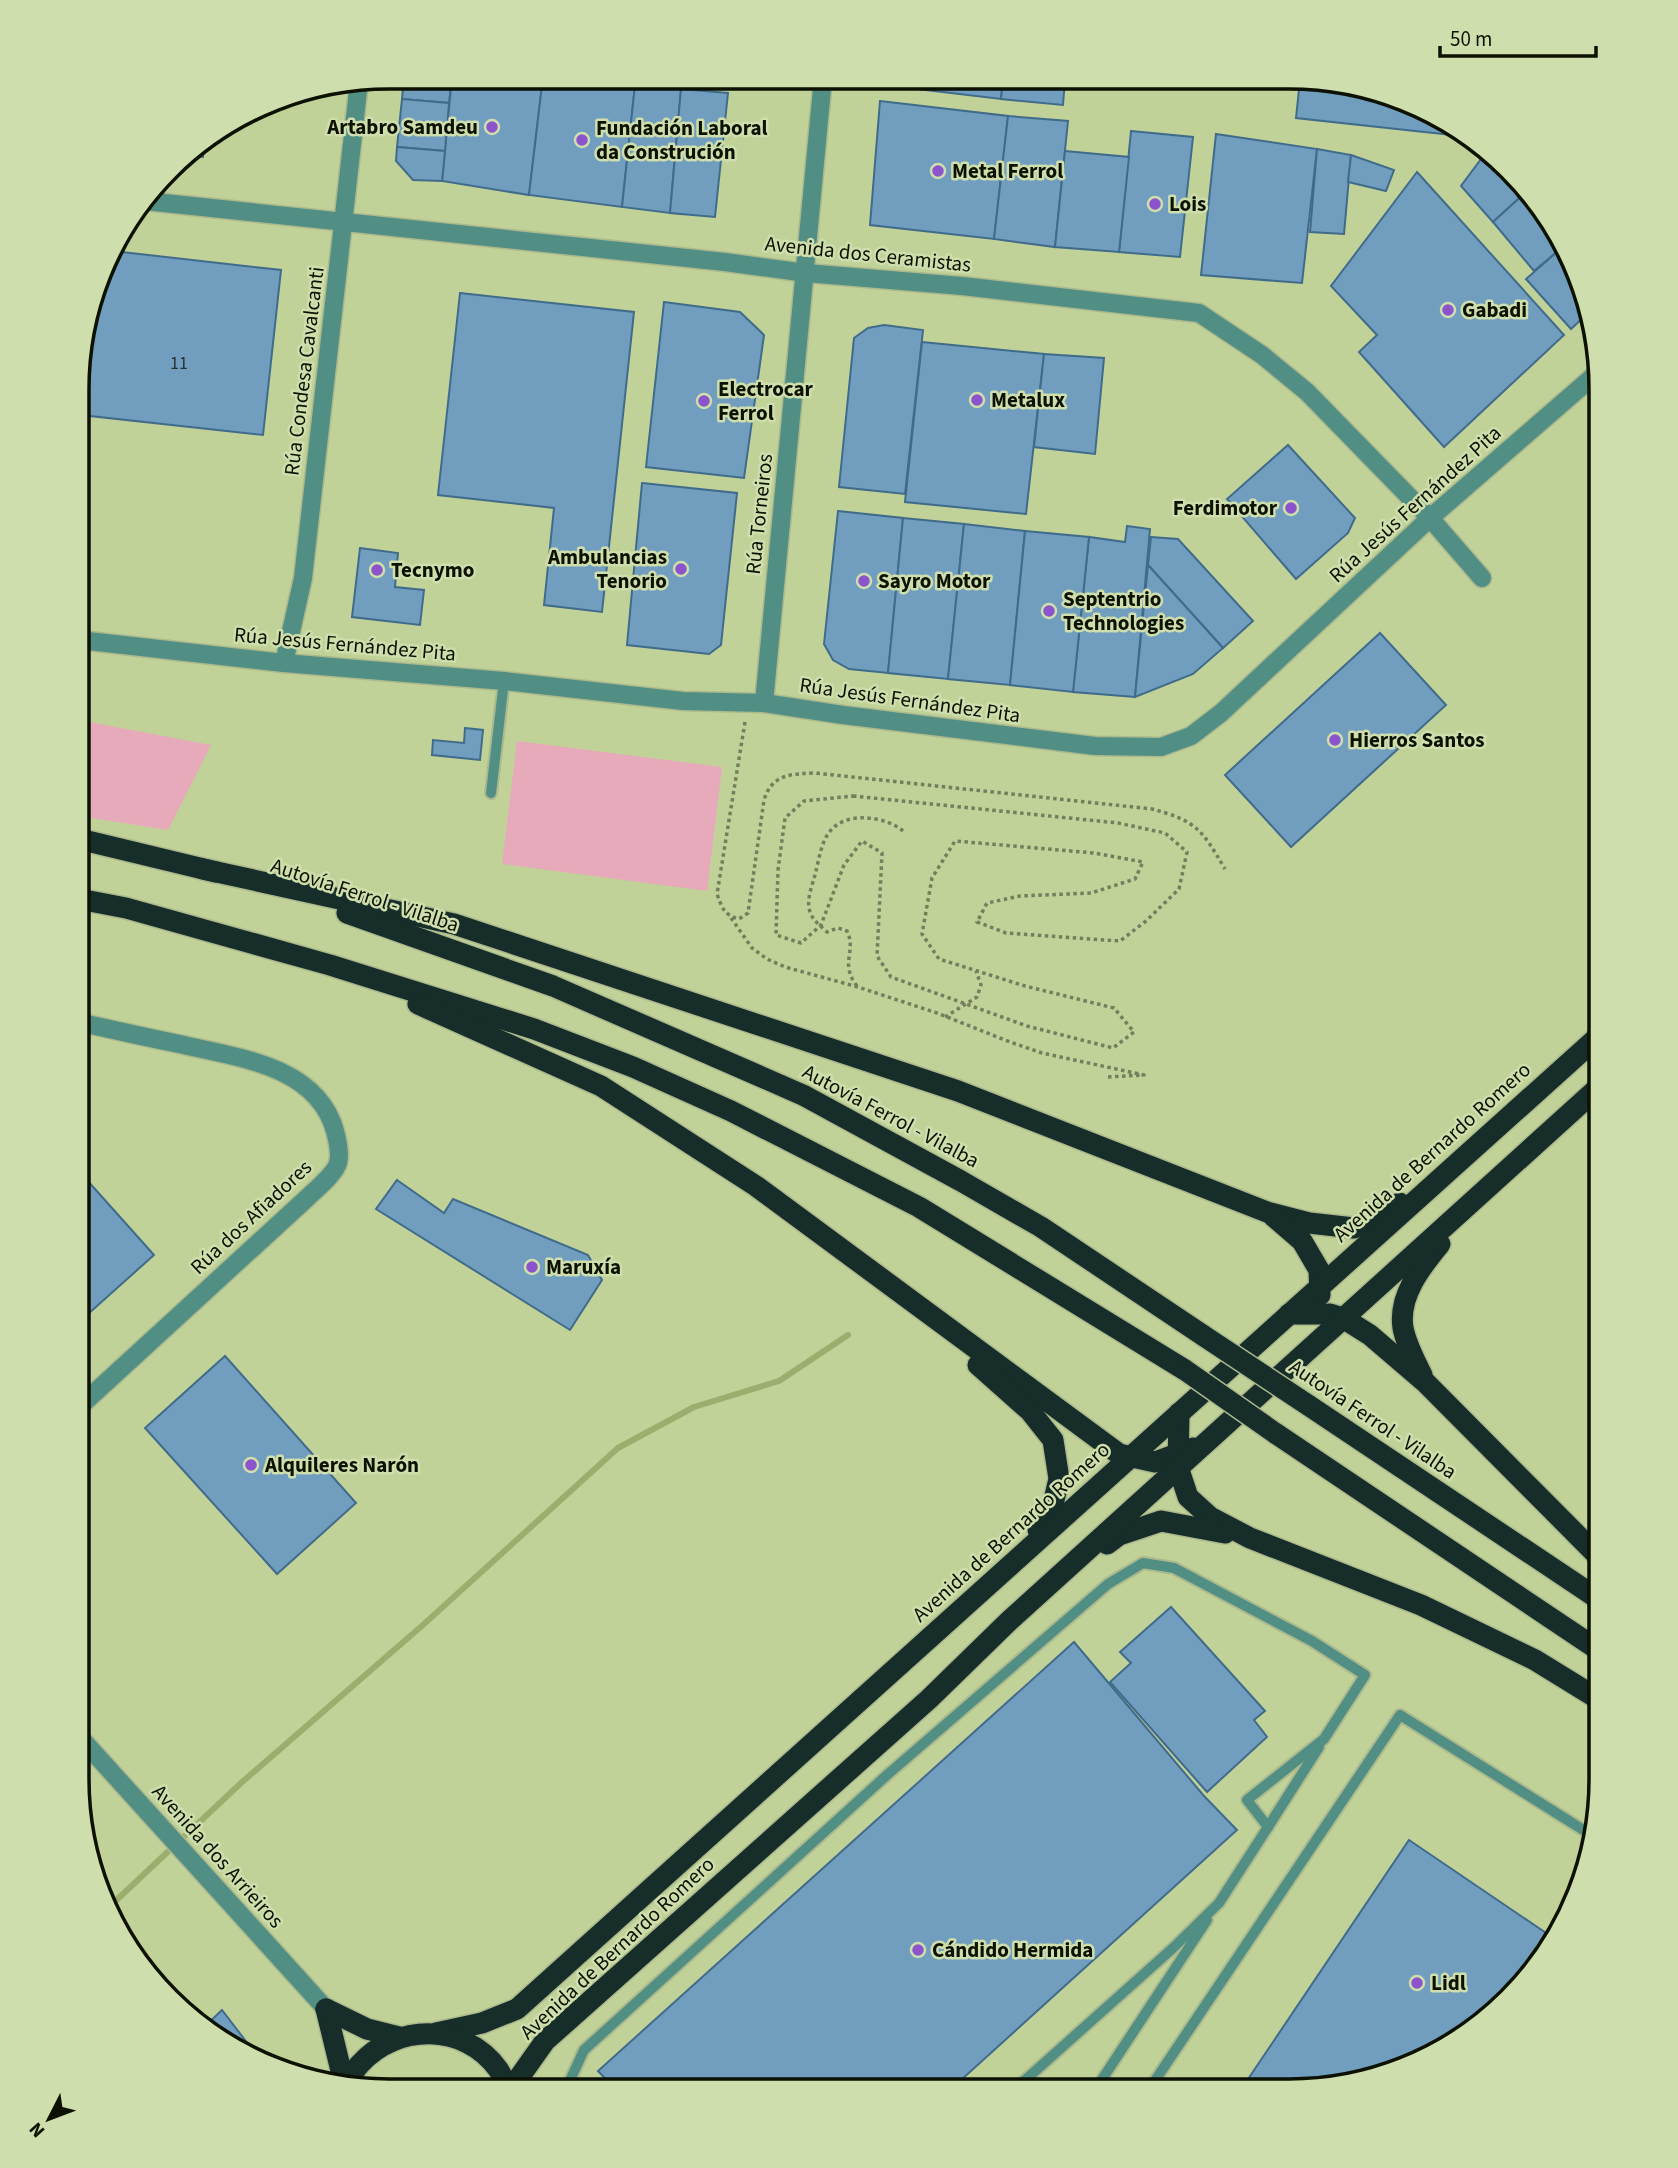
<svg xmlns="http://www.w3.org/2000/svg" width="1678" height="2168" font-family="'Source Sans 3',sans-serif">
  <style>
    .built { fill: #c0d298 }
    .green { fill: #e6aaba }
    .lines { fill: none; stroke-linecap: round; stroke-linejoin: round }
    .stream { stroke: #9bae6e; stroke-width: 6 }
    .building { fill: #719dbf; stroke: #416b8b; stroke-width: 2 }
    .lane-casing { stroke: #abb98d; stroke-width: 14 }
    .street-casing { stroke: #abb98d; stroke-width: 21 }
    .highway-casing { stroke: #abb98d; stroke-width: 24 }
    .path { stroke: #747e5d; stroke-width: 3.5; stroke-dasharray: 3.5 3.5; stroke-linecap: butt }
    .lane { stroke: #518f85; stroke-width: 10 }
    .street { stroke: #518f85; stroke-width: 18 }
    .highway { stroke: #162d29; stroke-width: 21 }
    .highway-bridge-casing { stroke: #abb98d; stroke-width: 24; stroke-linecap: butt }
    .highway-bridge { stroke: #162d29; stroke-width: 21 }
    .poi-dot { fill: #8b54cc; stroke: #cedeac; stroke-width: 2.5 }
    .labels { text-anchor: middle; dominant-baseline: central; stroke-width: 5; stroke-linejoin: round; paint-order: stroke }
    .number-label { font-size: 18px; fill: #263431 }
    .poi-label { font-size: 21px; font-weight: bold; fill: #0d1102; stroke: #cedeac; text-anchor: start }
    .street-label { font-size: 21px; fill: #0d1102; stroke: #cedeac }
    .rim { fill: none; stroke: #0d1102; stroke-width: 3.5 }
  </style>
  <rect width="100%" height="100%" fill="#cedeac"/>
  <polygon class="built" points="389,77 1330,80 1463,130 1524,184 1569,251 1601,389 1600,1800 1584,1880 1549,1952 1495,2013 1427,2059 1289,2091 349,2088 215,2038 155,1985 109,1917 77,1779 80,348 119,233 184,154 288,94"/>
  <g class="green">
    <polygon points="79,720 211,745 168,830 79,816"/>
    <polygon points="517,741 722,767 707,891 502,864"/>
  </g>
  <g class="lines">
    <polyline class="stream" points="107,1909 241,1783 424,1624 618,1448 694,1407 779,1381 848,1335"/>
  </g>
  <g class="building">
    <polygon points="404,77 452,77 449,103 402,99"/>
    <polygon points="452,77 543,77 529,195 442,181"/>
    <polygon points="543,77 587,78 635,85 622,207 529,195"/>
    <polygon points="875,78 1003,79 1001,99 875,84"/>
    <polygon points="1003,79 1065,79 1063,105 1001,99"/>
    <polygon points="1300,80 1330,80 1463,130 1470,137 1296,118"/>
    <polygon points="635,85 681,89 670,213 622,207"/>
    <polygon points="681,89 728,93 715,217 670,213"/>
    <polygon points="402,99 449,103 445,151 397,147"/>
    <polygon points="880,101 1008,116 994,239 870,225"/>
    <polygon points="1008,116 1068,121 1055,247 994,239"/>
    <polygon points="1131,131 1193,137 1180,257 1119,252"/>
    <polygon points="1216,134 1317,149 1302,283 1201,275"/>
    <polygon points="204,142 203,157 183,155 184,154"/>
    <polygon points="397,147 445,151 442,181 413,180 396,161"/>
    <polygon points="1317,149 1351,155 1344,234 1310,232"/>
    <polygon points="1065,151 1129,157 1119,252 1055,247"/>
    <polygon points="1487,151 1524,184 1528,190 1493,222 1461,186"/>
    <polygon points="1351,155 1394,170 1386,191 1348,182"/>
    <polygon points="1417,172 1564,335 1444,447 1359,352 1377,335 1331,286"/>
    <polygon points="1528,190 1565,245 1534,271 1493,222"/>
    <polygon points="1565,245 1569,251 1584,317 1571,329 1526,279"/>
    <polygon points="113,251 281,270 263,435 81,415 92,312"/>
    <polygon points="460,293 634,312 602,612 544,605 554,508 438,495"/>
    <polygon points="664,302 740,312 764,335 744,478 646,467"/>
    <polygon points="884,325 923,330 905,494 839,487 854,338 868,328"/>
    <polygon points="922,342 1044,354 1026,514 905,502"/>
    <polygon points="1044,354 1104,358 1095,454 1034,447"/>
    <polygon points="1288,445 1355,518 1348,533 1296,579 1227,499"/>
    <polygon points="642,483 737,493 721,645 709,654 627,645"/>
    <polygon points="79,491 82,491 79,530"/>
    <polygon points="838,511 903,518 888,673 849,669 833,660 824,644"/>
    <polygon points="903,518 964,524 948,679 888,673"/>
    <polygon points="964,524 1025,531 1010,685 948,679"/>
    <polygon points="1127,526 1150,529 1135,697 1073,692 1089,537 1125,542"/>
    <polygon points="1025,531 1089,537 1073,692 1010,685"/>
    <polygon points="1151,537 1178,539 1253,621 1223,648 1148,565"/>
    <polygon points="360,548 398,553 395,587 424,590 420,625 352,617"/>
    <polygon points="1148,565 1223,648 1193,674 1135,697"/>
    <polygon points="1380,633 1446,705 1291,847 1225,775"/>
    <polygon points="465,728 483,730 480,760 432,755 433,740 464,743"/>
    <polygon points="78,1170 154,1255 78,1323"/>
    <polygon points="397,1180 444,1213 453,1199 588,1255 602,1280 570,1330 376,1209"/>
    <polygon points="225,1356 356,1503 277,1574 145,1428"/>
    <polygon points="1171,1607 1265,1711 1254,1720 1267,1737 1207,1792 1110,1682 1131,1663 1120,1652"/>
    <polygon points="1074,1642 1204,1796 1237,1830 950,2090 615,2089 598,2071"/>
    <polygon points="1409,1840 1555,1939 1549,1952 1495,2013 1427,2059 1289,2091 1240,2091"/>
    <polygon points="222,2010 255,2053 215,2038 203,2028"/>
  </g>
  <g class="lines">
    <g class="lane-casing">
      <g id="lane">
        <polyline points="491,793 504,681"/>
        <polyline points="1268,1827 1319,1747"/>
        <polyline points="566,2089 584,2050 887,1775 1108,1584 1143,1563 1174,1568 1312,1641 1365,1675 1324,1739 1247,1800 1268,1827 1219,1903 1173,1948 1014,2090"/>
        <polyline points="1095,2090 1207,1920"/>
        <polyline points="1148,2091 1400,1715 1593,1836"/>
      </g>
    </g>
    <g class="street-casing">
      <g id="street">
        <polyline points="145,201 725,262 806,273 962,286 1199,313 1262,355 1307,392 1430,518 1482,578"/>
        <polyline points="79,640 284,663 504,681 683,701 764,703 843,715 1095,746 1161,747 1191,736 1221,713 1430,518 1597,373"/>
        <polyline points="284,663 303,578 359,82"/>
        <polyline points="764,703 823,78"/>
        <path d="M78 1408 306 1199C315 1190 335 1174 338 1163 341 1153 337 1139 335 1131 317 1066 239 1058 184 1045 149 1038 114 1030 78 1022"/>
        <polyline points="77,1734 326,2009"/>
      </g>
    </g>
    <g class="highway-casing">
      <g id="highway">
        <polyline points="79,839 216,872"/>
        <polyline points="203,869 454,924 958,1091 1267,1212 1309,1223 1354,1228 1400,1203"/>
        <polyline points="79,899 126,908 330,965 534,1029 633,1067 731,1111 919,1207 1185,1370"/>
        <polyline points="347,913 553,986 803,1095 961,1181 1041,1227 1204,1336"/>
        <polyline points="418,1004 601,1086 756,1186 1119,1454 1155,1462 1193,1448"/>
        <polyline points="1273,1216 1302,1241 1319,1270 1320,1295"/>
        <polyline points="1289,1314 1330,1314 1343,1318 1370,1335 1426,1383 1600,1558"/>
        <polyline points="978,1365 1030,1411 1053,1440 1059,1479 1050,1517 1038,1530"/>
        <path d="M1422 1375C1415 1361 1406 1344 1403 1328 1398 1296 1421 1267 1440 1244"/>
        <polyline points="1308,1405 1600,1600"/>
        <polyline points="1179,1413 1178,1467 1188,1497 1210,1517 1250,1538 1421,1605 1535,1660 1600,1700"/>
        <polyline points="1275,1433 1600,1651"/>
        <polyline points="1107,1544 1119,1535 1161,1521 1225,1533"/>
        <polyline points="326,2009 345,2087"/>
        <polyline points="326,2009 367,2029 399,2037"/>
        <polyline points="436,2033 482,2023 517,2009 1601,1034"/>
        <path d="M345 2087C350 2079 354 2070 360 2064 397 2023 465 2023 498 2069 502 2075 505 2083 508 2089"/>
        <polyline points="511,2089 545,2041 929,1699 1009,1621 1601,1085"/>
      </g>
    </g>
    <g class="path">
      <path d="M745 722 717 894C722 908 724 915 739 919L748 913 764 800C772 774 791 774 815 773L1152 809C1197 821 1202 830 1225 869"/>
      <polygon points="853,796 1118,823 1165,833 1187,852 1179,889 1146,921 1120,941 1006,933 977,922 987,903 1020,896 1091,893 1135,879 1143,862 1094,853 955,841 932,878 922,934 939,959 1025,986 1114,1008 1134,1032 1113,1048 1027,1026 891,977 877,956 882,853 862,841 844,865 821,925 801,943 776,935 778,870 785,818 804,801"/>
      <polyline points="731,918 752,948 767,959 785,967 858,987 937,1013 1010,1042 1042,1053 1144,1075 1107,1077"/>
      <path d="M857 986C839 963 857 952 847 931L838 928 827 932C820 925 813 921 810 912 806 900 812 886 815 875 819 860 821 840 832 829 849 811 887 817 903 831"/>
      <polyline points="945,1017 977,997 981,985 976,971"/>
    </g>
    <use href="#lane" class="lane"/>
    <use href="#street" class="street"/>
    <use href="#highway" class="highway"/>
    <g class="highway-bridge-casing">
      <g id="highway-bridge">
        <polyline points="1204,1336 1308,1405"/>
        <polyline points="1185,1370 1275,1433"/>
      </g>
    </g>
    <use href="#highway-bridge" class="highway-bridge"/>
  </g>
  <g class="poi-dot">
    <circle cx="492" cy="127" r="7"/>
    <circle cx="582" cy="140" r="7"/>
    <circle cx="938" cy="171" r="7"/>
    <circle cx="1155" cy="204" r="7"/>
    <circle cx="1448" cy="310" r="7"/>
    <circle cx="977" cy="400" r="7"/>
    <circle cx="704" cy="401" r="7"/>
    <circle cx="1291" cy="508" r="7"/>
    <circle cx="681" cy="569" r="7"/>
    <circle cx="377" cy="570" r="7"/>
    <circle cx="864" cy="581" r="7"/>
    <circle cx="1049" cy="611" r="7"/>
    <circle cx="1335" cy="740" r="7"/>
    <circle cx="532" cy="1267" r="7"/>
    <circle cx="251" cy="1465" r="7"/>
    <circle cx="918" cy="1950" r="7"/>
    <circle cx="1417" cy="1983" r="7"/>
  </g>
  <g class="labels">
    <g class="number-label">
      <text x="179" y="363">11</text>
    </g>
    <g class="poi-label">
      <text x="478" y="127" text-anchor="end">Artabro Samdeu</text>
      <text x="596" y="128">Fundación Laboral<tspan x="596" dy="24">da Construción</tspan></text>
      <text x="952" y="171">Metal Ferrol</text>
      <text x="1169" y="204">Lois</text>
      <text x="1462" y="310">Gabadi</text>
      <text x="718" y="389">Electrocar<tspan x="718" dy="24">Ferrol</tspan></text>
      <text x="991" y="400">Metalux</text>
      <text x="1277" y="508" text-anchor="end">Ferdimotor</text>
      <text x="667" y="557" text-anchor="end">Ambulancias<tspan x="667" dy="24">Tenorio</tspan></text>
      <text x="391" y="570">Tecnymo</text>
      <text x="878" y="581">Sayro Motor</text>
      <text x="1063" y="599">Septentrio<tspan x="1063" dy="24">Technologies</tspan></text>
      <text x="1349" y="740">Hierros Santos</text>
      <text x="546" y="1267">Maruxía</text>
      <text x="265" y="1465">Alquileres Narón</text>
      <text x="932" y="1950">Cándido Hermida</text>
      <text x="1431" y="1983">Lidl</text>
    </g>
    <g class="street-label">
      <text transform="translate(868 254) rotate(6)">Avenida dos Ceramistas</text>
      <text transform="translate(304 371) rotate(-83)">Rúa Condesa Cavalcanti</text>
      <text transform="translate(1415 504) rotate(-42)">Rúa Jesús Fernández Pita</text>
      <text transform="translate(759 514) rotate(-84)">Rúa Torneiros</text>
      <text transform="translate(345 644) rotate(5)">Rúa Jesús Fernández Pita</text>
      <text transform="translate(910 700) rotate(8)">Rúa Jesús Fernández Pita</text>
      <text transform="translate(365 895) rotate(18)">Autovía Ferrol - Vilalba</text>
      <text transform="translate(891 1116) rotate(28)">Autovía Ferrol - Vilalba</text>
      <text transform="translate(1432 1152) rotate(-42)">Avenida de Bernardo Romero</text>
      <text transform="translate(251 1217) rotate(-43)">Rúa dos Afiadores</text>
      <text transform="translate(1373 1419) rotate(34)">Autovía Ferrol - Vilalba</text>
      <text transform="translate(1011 1532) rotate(-42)">Avenida de Bernardo Romero</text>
      <text transform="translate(218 1856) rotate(48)">Avenida dos Arrieiros</text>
      <text transform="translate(617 1948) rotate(-43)">Avenida de Bernardo Romero</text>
    </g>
  </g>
  <path d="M0 0H1678V2168H0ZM389 89H1289A300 300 0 0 1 1589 389V1779A300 300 0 0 1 1289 2079H389A300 300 0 0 1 89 1779V389A300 300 0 0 1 389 89Z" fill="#cedeac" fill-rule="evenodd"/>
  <path class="rim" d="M389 89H1289A300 300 0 0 1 1589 389V1779A300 300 0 0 1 1289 2079H389A300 300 0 0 1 89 1779V389A300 300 0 0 1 389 89Z"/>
  <g transform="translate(49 2119) rotate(228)" stroke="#cedeac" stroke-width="5" paint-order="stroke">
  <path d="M0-5L12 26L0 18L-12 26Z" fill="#0d1102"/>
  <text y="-10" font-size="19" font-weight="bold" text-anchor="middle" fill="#0d1102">N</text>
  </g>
  <path d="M1440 46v10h156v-10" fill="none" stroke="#0d1102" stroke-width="3.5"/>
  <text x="1450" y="46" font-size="21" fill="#0d1102" stroke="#cedeac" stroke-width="5" paint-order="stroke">50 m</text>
</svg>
